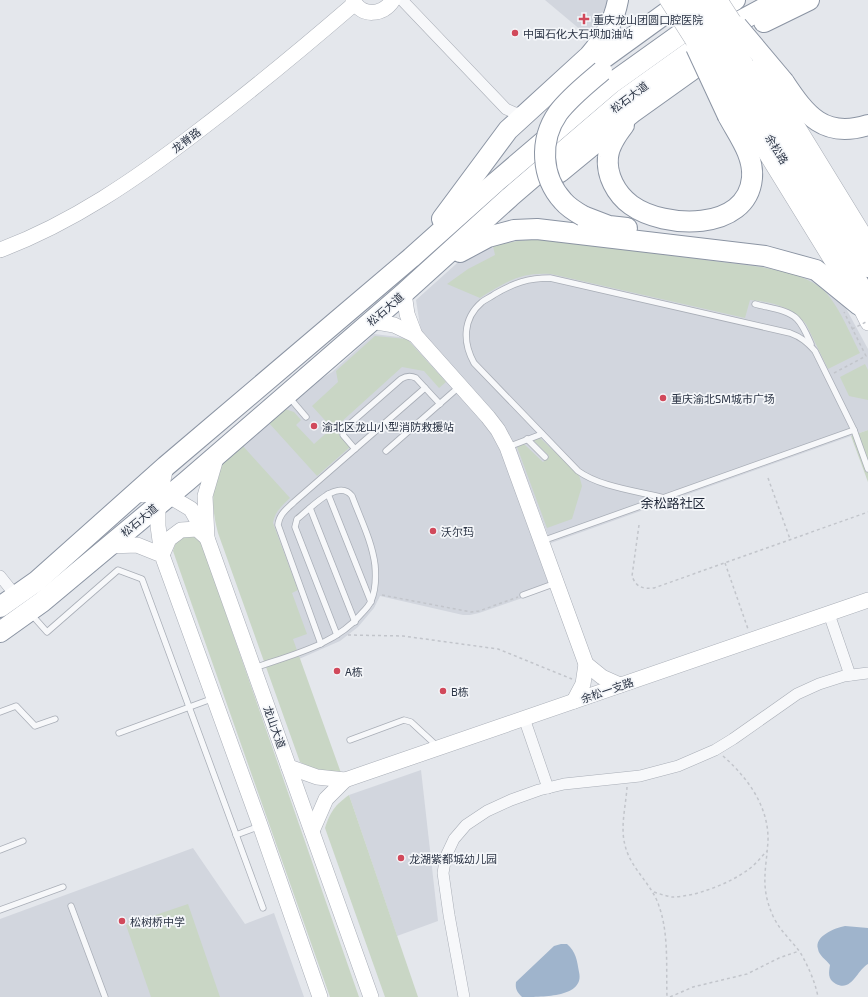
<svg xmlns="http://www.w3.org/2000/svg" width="868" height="997" font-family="'Exo 2','Noto Sans SC',sans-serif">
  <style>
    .built { fill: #d2d6de }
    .green { fill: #c9d6c5 }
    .water { fill: #9fb4cc }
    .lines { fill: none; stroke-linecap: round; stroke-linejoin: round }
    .lane-casing { stroke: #a9aeb7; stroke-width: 7 }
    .street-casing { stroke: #a9aeb7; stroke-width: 12 }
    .secondary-casing { stroke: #a9aeb7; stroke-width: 16 }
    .highway-casing { stroke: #8b94a3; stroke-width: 22 }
    .path { stroke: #c2c5cb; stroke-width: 1.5; stroke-dasharray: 3 3; stroke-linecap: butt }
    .lane { stroke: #f7f8fa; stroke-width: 5.5 }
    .street { stroke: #f7f8fa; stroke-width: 11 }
    .secondary { stroke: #fff; stroke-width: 15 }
    .highway { stroke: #fff; stroke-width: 20 }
    .secondary-bridge-casing { stroke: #a9aeb7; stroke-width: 16; stroke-linecap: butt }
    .highway-bridge-casing { stroke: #8b94a3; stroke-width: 22; stroke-linecap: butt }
    .path-bridge { stroke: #c2c5cb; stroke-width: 1.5; stroke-dasharray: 3 3; stroke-linecap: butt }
    .secondary-bridge { stroke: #fff; stroke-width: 15 }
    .highway-bridge { stroke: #fff; stroke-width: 20 }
    .poi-dot { fill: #d1495b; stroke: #f4f6f9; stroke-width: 1.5 }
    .labels { text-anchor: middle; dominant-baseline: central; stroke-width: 3.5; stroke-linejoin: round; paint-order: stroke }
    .poi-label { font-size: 11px; fill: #2b3445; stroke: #f4f6f9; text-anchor: start }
    .street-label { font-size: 11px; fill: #2b3445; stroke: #f4f6f9 }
    .quarter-label { font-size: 13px; fill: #1d2536; stroke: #f4f6f9 }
  </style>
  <rect width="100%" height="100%" fill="#e4e7ec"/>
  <g class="built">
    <polygon points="545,0 608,0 598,24 588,36"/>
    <polygon points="539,236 761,262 807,275 842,301 868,349 868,430 551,543 514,444 421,332 416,300 465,256 491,244"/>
    <polygon points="374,334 407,338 480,417 493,435 502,454 551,588 479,613 470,615 463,615 380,596 374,608 358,627 340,641 299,659 228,455 299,393 332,372"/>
    <polygon points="421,770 438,921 397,936 349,795"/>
    <polygon points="193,848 245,924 274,913 304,997 0,997 0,919"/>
  </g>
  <g class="green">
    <path d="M540 239 761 267C781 271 806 275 822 289 837 301 851 336 860 353L828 369 806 324C791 306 772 302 750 300L745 318 551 274C520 272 506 282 480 298L447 284 468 269 495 255 493 246 517 241Z"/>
    <polygon points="375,336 407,339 446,382 439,388 424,371 402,367 339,424 339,435 350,447 317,476 269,423 285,409 294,412 301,420 296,425 314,444 332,428 312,406 338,382 336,371"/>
    <polygon points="865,364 868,370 868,400 849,396 840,377"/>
    <polygon points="868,430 868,482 851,436"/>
    <polygon points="540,438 579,475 582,486 572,519 547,528 517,447 524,444 543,462 549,456 533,440"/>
    <path d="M243 446 290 498C282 506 275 511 273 523L298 590 292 593 307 634 293 639 341 773C326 772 313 769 300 762L218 533C210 502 211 482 228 455L230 458Z"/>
    <polygon points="191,535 201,542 359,997 330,997 173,551 177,539"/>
    <path d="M349 795 418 997H385L325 828C330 812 335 805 349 795Z"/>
    <polygon points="188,904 220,997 151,997 126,925"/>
  </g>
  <g class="water">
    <path d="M845 926 868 928V964C857 970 852 992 836 984 827 979 829 972 830 965 826 959 819 956 818 949 814 936 835 928 845 926Z"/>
    <path d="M561 944H567C576 952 577 960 579 972 585 997 544 997 522 997 517 992 515 989 516 982L554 946Z"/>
  </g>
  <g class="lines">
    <g class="lane-casing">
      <g id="lane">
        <path d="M755 304C768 308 787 309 797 319 803 325 807 335 811 344"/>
        <polyline points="289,397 306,417"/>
        <polyline points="527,439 545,457"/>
        <polyline points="508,447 542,434"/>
        <path d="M355 449 343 435 344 429 401 379C406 376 410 375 416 378L440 404"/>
        <polyline points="386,451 460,386"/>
        <polyline points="328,494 371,602"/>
        <path d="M664 498C637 491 600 487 578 471L474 363C463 343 462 319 482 302 486 299 491 297 495 294 514 283 528 278 550 278L790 333C801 337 807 342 815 351L854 430 868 469"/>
        <polyline points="310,508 355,622"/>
        <polyline points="542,541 854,430"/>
        <polyline points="523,595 556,583"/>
        <polyline points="31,614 47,632 118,570 142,579 263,908"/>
        <path d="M321 644 278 525C279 514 287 509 294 502L425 388"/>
        <path d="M254 668C291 655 336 645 362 613 365 610 369 606 371 601 376 590 376 577 375 565 372 541 360 518 352 496 338 477 309 510 297 519L295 527 337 635"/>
        <polyline points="0,712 16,706 35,726 55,719"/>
        <polyline points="119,733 214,698"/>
        <polyline points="350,740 404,720 411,722 437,746"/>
        <polyline points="236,835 260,826"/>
        <polyline points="0,850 23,841"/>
        <polyline points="71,906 105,997"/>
        <polyline points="0,910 63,887"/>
      </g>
    </g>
    <g class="street-casing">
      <g id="street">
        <polyline points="402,0 506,109 515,113 528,113"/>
        <polyline points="0,576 16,596"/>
        <polyline points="829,614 850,675"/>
        <polyline points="524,718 548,788"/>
        <polyline points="464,997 449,915 443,873 446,856 454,839 466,825 487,811 511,800 539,790 564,784 640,776 678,766 715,750 733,739 797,694 819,684 844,676 868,673"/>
      </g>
    </g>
    <g class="secondary-casing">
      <g id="secondary">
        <path d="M353 0C362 18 383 15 393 0"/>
        <polyline points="774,88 868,241"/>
        <polyline points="739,110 859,305 868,323"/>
        <path d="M0 250C72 223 136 179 197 132 251 91 303 48 354 4"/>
        <polyline points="404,293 407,314 415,335 488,417 498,430 507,447 586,664 602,677 620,685"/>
        <polyline points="371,321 394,325 415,335"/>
        <polyline points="217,455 205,496 207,538 371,997"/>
        <polyline points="134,495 159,494 169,496 191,509 206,536"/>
        <polyline points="109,546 137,545 162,555 260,825 320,997"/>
        <polyline points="162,555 158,526 158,504 166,466"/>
        <polyline points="162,555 169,539 181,530 197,529 207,538"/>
        <polyline points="574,701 583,684 586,664"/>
        <polyline points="289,767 317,777 345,780 868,600"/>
        <polyline points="312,831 326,799 345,780"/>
      </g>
    </g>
    <g class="highway-casing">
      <g id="highway">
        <polyline points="764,22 809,0"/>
        <polyline points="588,72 597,63 684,0"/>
        <path d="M784 82C806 115 824 139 868 125"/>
        <polyline points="763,95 868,267"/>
        <polyline points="749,103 868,299"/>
        <path d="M624 125C617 134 609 145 608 157 606 175 616 194 631 205 664 229 747 232 752 178 754 155 738 135 728 116"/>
        <polyline points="549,178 560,172 633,112 717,52"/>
        <polyline points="583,216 609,226 627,228"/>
        <path d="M442 219 508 130 589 56C603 40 614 22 618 0"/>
        <polyline points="460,252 488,237 514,230 537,229 765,256 816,270 859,305"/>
        <polyline points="0,607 37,581 166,466 411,258 496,182 612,83 703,18 735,0"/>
        <polyline points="0,632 42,602 187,481 404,293 510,197 623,100 714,35 779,0"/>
      </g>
    </g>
    <g class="path">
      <polyline points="834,373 866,356 844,312"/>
      <polyline points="768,478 790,539"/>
      <path d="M639 525 632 576C636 587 642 589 654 588L868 512"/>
      <polyline points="725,563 748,629"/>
      <polyline points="382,595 471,612 479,611 518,597"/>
      <polyline points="348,635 403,636 498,649 572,679"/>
      <path d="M723 756C748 778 769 807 768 841 766 871 760 887 773 916 780 931 791 940 800 952 808 966 815 981 818 997"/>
      <path d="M627 787C626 805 620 827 625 845 630 868 652 884 659 906 669 934 666 967 667 997"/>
      <path d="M654 892C660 894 666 896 672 897 695 897 731 883 749 869 756 864 761 857 767 851"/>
      <polyline points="670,997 693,987 747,974 779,958 799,951"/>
    </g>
    <use href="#lane" class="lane"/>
    <use href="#street" class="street"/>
    <use href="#secondary" class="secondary"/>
    <use href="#highway" class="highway"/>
    <g class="secondary-bridge-casing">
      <g id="secondary-bridge">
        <polyline points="667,0 702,55"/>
        <polyline points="720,0 742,34"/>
        <polyline points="760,63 774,88"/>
        <polyline points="718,80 739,110"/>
      </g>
    </g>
    <g class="highway-bridge-casing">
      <g id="highway-bridge">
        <polyline points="683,0 749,103"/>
        <polyline points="702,0 763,95"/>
        <polyline points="737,26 784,82"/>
        <polyline points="696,47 728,116"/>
        <path d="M583 216C576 212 568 207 563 201 541 177 539 140 558 113 570 97 587 84 602 71"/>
      </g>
    </g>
    <polyline class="path-bridge" points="852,329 868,321"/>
    <use href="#secondary-bridge" class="secondary-bridge"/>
    <use href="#highway-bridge" class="highway-bridge"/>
  </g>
  <g class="poi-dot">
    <path d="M582 13h4v4h4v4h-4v4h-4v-4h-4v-4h4z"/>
    <circle cx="515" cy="33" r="4"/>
    <circle cx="663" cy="398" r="4"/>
    <circle cx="314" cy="426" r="4"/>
    <circle cx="433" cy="531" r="4"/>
    <circle cx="337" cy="671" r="4"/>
    <circle cx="443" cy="691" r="4"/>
    <circle cx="401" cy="858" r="4"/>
    <circle cx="122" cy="921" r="4"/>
  </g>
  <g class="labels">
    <g class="poi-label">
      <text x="593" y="19">重庆龙山团圆口腔医院</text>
      <text x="523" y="33">中国石化大石坝加油站</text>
      <text x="671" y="398">重庆渝北SM城市广场</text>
      <text x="322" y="426">渝北区龙山小型消防救援站</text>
      <text x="441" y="531">沃尔玛</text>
      <text x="345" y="671">A栋</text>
      <text x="451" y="691">B栋</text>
      <text x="409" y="858">龙湖紫都城幼儿园</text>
      <text x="130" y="921">松树桥中学</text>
    </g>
    <g class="street-label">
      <text transform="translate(629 97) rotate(-37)">松石大道</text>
      <text transform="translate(186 140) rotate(-37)">龙脊路</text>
      <text transform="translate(777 149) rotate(59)">余松路</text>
      <text transform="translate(385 309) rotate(-41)">松石大道</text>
      <text transform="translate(139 520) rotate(-40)">松石大道</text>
      <text transform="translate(607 690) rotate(-19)">余松一支路</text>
      <text transform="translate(275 727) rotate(70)">龙山大道</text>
    </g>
    <g class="quarter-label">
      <text x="673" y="503">余松路社区</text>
    </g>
  </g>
</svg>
